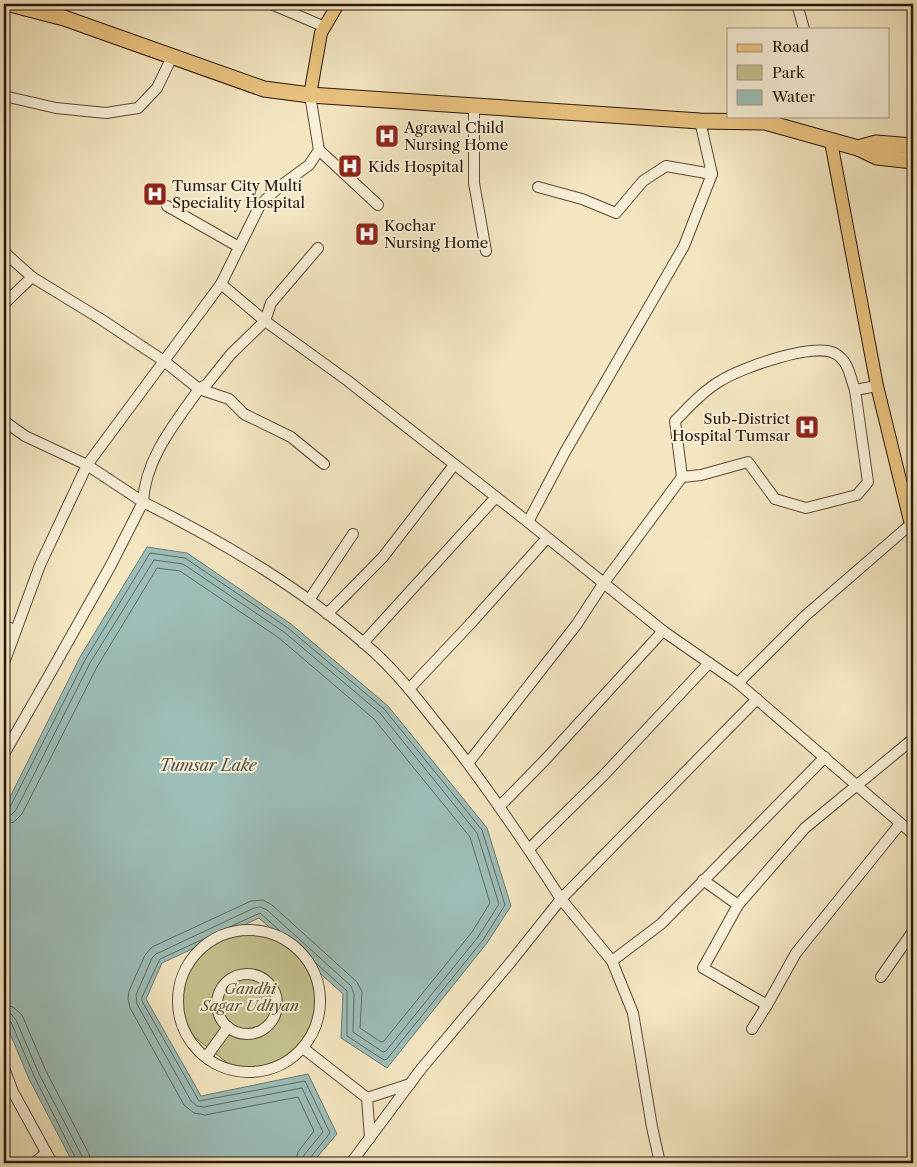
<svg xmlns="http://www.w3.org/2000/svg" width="917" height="1167" font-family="'Libre Caslon Text',serif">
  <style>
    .green { fill: #c3c28d; stroke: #766c4c }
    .water { fill: #9dbeb9; stroke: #6e7b73 }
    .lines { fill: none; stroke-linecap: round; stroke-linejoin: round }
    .shore { stroke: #626a62; stroke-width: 1 }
    .minor-casing { stroke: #5b4a38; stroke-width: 12 }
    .major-casing { stroke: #28160b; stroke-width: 14 }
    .highway-casing { stroke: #28160b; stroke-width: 17 }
    .minor { stroke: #f7efd7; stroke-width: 10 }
    .major { stroke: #eac380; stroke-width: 12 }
    .highway { stroke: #eac380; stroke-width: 15 }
    .labels { text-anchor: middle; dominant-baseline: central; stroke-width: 4; stroke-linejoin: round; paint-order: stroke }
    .poi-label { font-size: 15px; fill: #28160b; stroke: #f7efd7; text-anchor: start }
    .park-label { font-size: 15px; font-style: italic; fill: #5e5238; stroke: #f7efd7 }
    .water-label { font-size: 16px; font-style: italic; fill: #515148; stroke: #f7efd7 }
  </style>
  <rect width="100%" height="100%" fill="#f3e6c1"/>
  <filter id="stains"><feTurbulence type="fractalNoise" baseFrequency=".004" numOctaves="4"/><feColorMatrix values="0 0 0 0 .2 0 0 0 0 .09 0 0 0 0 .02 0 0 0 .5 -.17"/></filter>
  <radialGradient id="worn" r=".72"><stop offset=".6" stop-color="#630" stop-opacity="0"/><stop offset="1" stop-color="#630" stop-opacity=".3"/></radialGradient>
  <polygon class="green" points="250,929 273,933 293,944 309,961 318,983 321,1006 303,1048 285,1063 238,1071 184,1029 178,1006 190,960 206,944 227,933"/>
  <polygon class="water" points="147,547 187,553 291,624 388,706 487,828 511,906 487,943 387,1068 341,1038 343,994 259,918 162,963 146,999 201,1096 308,1074 337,1134 312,1163 73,1163 29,1079 4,1019 4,809 80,657"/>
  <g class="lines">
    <g class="shore">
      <polyline points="4,810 10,807 85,660 150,553 185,558 288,628 384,709 482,830 505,905 483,940 387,1059 384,1060 347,1036 347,991 260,913 160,959 142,997 142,1001 199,1101 305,1081 330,1133 310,1158 309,1163"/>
      <polyline points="4,816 11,815 16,810 90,663 154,560 183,564 284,632 380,713 477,833 499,904 478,937 386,1051 383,1052 353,1032 354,994 351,986 267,910 260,907 254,908 156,954 152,958 136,995 137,1004 191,1101 197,1106 204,1107 302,1088 323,1132 304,1155 302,1163"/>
      <polyline points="4,824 14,822 22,814 97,667 157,568 180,571 279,638 374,719 470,837 490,903 472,932 384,1041 381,1042 360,1028 362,992 357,982 272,905 263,900 251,901 152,947 145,955 129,991 128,999 130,1008 184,1105 194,1113 205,1115 298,1097 314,1131 298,1152 295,1163"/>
      <polyline points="4,1005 13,1007 22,1015 46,1071 89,1154 91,1163"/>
      <polyline points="4,1013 11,1014 16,1020 39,1074 82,1156 83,1163"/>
      <polyline points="4,1019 8,1019 11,1022 34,1076 76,1159 77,1163"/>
    </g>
    <g class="minor-casing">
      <g id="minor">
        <polyline points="271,4 325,27"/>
        <polyline points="797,4 804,29"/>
        <polyline points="4,96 56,108 106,113 138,108 157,88 172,57"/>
        <polyline points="474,106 474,183 486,251"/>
        <polyline points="319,150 378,205"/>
        <polyline points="538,187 582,199 616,213 643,181 666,166 712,174"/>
        <polyline points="167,206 239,247"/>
        <polyline points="4,252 32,277 99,318 164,361 199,389 229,399 244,414 291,437 324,464"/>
        <polyline points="221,284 260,205 279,187 309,165 319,150 310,95"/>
        <polyline points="4,304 32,277"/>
        <path d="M4 421 25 436 87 465 143 502C145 459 175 423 199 389L207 384 231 354 265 321 271 303 318 248"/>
        <path d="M682 477 675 421C690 406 704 390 722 380 741 368 816 341 836 354 849 362 850 377 855 390"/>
        <polyline points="528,522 565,452 684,246 712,174 700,121"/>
        <polyline points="309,600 353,534"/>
        <polyline points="327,614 383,557 454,465"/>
        <polyline points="4,625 15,631"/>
        <polyline points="363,643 496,497"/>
        <polyline points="4,663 40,565 87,465 221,284 265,321 348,381 528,522 663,631 738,683 913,834"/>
        <polyline points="738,683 805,616 911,524"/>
        <polyline points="409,689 472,622 547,538"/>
        <path d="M4 754 51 672 111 565 143 502C225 543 305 590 374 652 396 672 415 696 434 720 480 776 521 837 561 899L510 963 421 1069 351 1163"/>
        <polyline points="469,762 577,624 603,584 682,477 701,475 748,462 775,499 806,508 857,495 868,482 855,390 877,386"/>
        <polyline points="499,807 545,760 663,631"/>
        <polyline points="900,824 796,953 767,1005 703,968 738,905 805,828 913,739"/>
        <polyline points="529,849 603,776 709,663"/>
        <polyline points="703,880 738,905"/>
        <circle cx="249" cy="1001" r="71"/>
        <polyline points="612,961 661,924 825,757"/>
        <circle cx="247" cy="1004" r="30"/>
        <polyline points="881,977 911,934"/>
        <polyline points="752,1029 767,1005"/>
        <polyline points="303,1048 367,1098 410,1084"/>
        <polyline points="207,1056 228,1027"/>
        <polyline points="4,1068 13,1092 52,1163"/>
        <polyline points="367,1098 370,1138"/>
        <polyline points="34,1163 46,1153"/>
        <polyline points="660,1163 652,1127 633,1013 612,961 561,899 757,699"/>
      </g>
    </g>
    <g class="major-casing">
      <g id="major">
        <polyline points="310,95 321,33 338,4"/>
        <polyline points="831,142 877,386 913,533"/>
      </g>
    </g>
    <g class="highway-casing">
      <g id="highway">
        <polyline points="10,4 64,18 264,89 310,95 700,121 765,122 858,148 877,157 913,161"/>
        <polyline points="858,148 876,143 913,146"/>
      </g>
    </g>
    <use href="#minor" class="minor"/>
    <use href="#major" class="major"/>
    <use href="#highway" class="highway"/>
  </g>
  <defs>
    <g id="hospital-square" transform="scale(1.25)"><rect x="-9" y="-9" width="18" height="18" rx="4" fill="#8f2418" stroke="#f7efd7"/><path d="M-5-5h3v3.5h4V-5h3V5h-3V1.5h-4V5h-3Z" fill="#fff"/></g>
  </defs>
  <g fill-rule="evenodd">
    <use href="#hospital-square" x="387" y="136"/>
    <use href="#hospital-square" x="350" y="166"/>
    <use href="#hospital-square" x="155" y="194"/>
    <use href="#hospital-square" x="367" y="234"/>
    <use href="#hospital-square" x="807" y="427"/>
  </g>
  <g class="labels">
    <g class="poi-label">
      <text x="404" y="127">Agrawal Child<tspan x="404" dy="17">Nursing Home</tspan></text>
      <text x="368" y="166">Kids Hospital</text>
      <text x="172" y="185">Tumsar City Multi<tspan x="172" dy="17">Speciality Hospital</tspan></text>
      <text x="384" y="225">Kochar<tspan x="384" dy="17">Nursing Home</tspan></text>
      <text x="790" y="418" text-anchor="end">Sub-District<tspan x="790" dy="17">Hospital Tumsar</tspan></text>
    </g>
    <g class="park-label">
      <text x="250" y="988">Gandhi<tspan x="250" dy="17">Sagar Udhyan</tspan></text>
    </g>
    <g class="water-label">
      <text x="208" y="765">Tumsar Lake</text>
    </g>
  </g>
  <rect width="917" height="1167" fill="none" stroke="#f3e6c1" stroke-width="20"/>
  <rect x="5" y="5" width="907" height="1157" fill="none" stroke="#28160b" stroke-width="2.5"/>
  <rect x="10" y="10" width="897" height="1147" fill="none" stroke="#28160b"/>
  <rect x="727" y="28" width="162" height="90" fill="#f7efd7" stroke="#a49885"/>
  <rect x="737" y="44" width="25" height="8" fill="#eac380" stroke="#a49885"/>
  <text x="772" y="52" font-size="15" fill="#28160b">Road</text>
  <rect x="737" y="65" width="25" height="15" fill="#c3c28d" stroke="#a49885"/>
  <text x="772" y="78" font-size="15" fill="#28160b">Park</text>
  <rect x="737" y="90" width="25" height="15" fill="#9dbeb9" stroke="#a49885"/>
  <text x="772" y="102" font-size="15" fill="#28160b">Water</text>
  <rect width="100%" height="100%" filter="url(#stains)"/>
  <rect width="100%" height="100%" fill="url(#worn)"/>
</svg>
